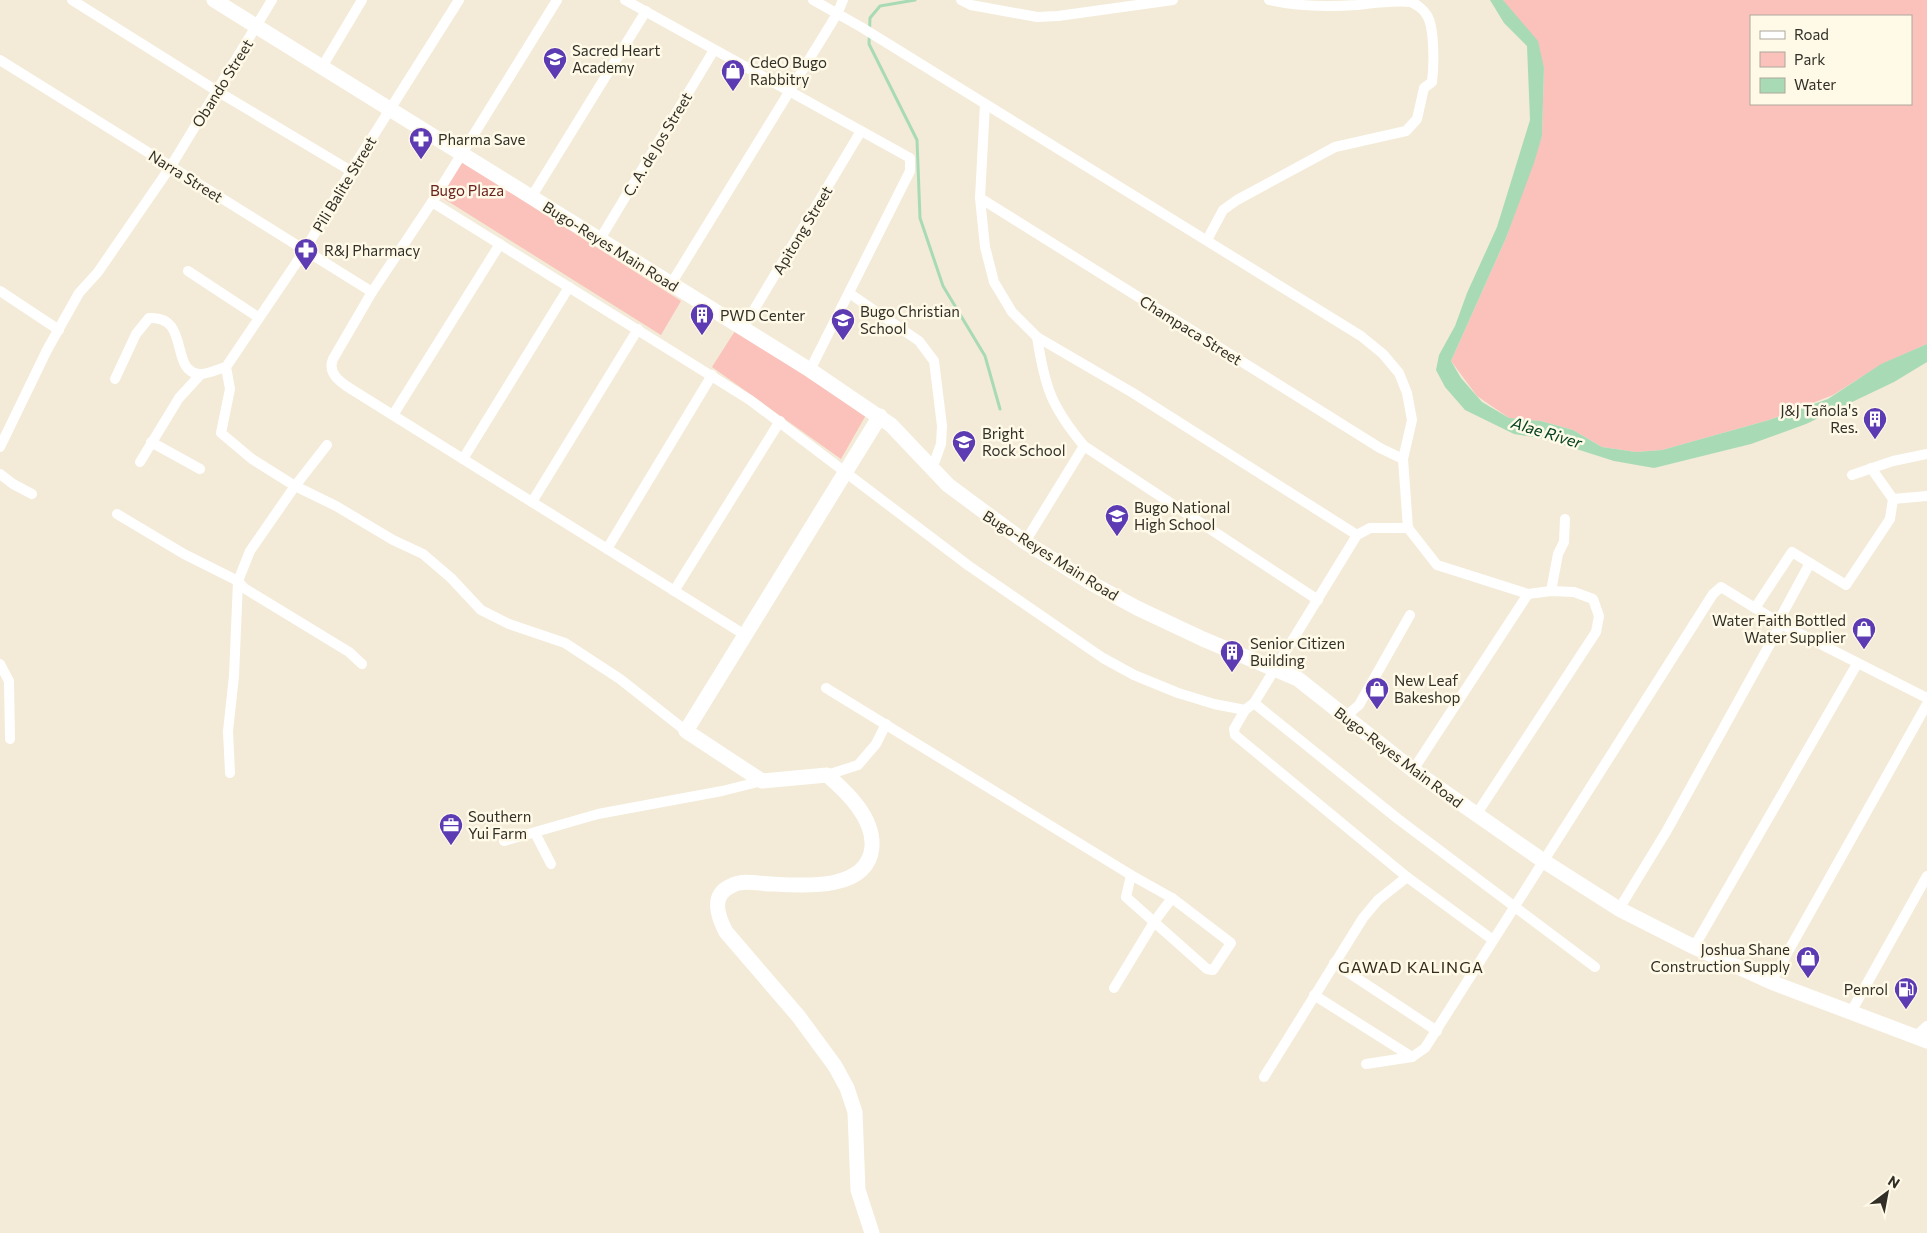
<svg xmlns="http://www.w3.org/2000/svg" width="1927" height="1233" font-family="Commissioner,sans-serif">
  <style>
    .green { fill: #fbc1bb; fill-rule: evenodd }
    .water { fill: #a8dbb5 }
    .lines { fill: none; stroke-linecap: round; stroke-linejoin: round }
    .stream { stroke: #a8dbb5; stroke-width: 3 }
    .street { stroke: #fff; stroke-width: 10 }
    .secondary { stroke: #fff; stroke-width: 15 }
    .labels { text-anchor: middle; dominant-baseline: central; stroke-width: 5; stroke-linejoin: round; paint-order: stroke }
    .poi-label { font-size: 15px; fill: #322f27; stroke: #fff9e8; text-anchor: start }
    .street-label { font-size: 15px; fill: #322f27; stroke: #fff9e8 }
    .park-label { font-size: 15px; fill: #6a211e; stroke: #fff9e8 }
    .water-label { font-size: 16px; font-style: italic; fill: #02411f; stroke: #fff9e8 }
    .neighbourhood-label { font-size: 16px; letter-spacing: 1px; fill: #332c1c; stroke: #fff9e8 }
  </style>
  <rect width="100%" height="100%" fill="#f3ebd7"/>
  <g class="green">
    <path d="M1503 0H1927V344L1882 364 1833 395 1769 420 1662 450 1636 452 1602 447 1573 430 1541 421 1509 418 1477 396 1451 361 1506 238 1542 136 1544 68ZM1751 16H1911V104H1751Z"/>
    <polygon points="459,160 681,301 661,335 438,195"/>
    <polygon points="735,331 866,415 841,459 712,367"/>
  </g>
  <polygon class="water" points="1490,0 1503,0 1538,41 1544,68 1542,136 1534,163 1506,238 1451,361 1461,378 1482,402 1509,418 1541,421 1573,430 1602,447 1636,452 1662,450 1769,420 1828,399 1881,364 1927,344 1927,362 1894,382 1806,424 1751,444 1654,468 1614,461 1545,439 1514,434 1465,410 1445,387 1436,370 1439,355 1455,326 1467,293 1497,227 1530,120 1527,46 1504,23"/>
  <g class="lines">
    <polyline class="stream" points="915,0 880,6 870,18 869,44 917,140 920,218 943,286 985,356 1000,409"/>
    <g class="street">
      <polyline points="72,0 217,91 351,171"/>
      <path d="M557 0 432 202 372 292 333 359C327 373 340 382 351 389L745 635"/>
      <polyline points="625,0 910,158 910,171 810,370"/>
      <polyline points="813,0 861,27 1361,336 1383,354 1399,373 1407,393 1412,420 1403,459 1408,528 1437,565 1528,594 1551,591 1574,592 1593,599 1599,616 1596,632 1476,815"/>
      <polyline points="961,0 971,5 1037,17 1058,16 1173,0"/>
      <polyline points="0,60 372,292"/>
      <polyline points="322,67 362,0"/>
      <polyline points="985,104 980,198 985,247 994,282 1012,312 1037,337 1133,393 1357,535 1370,528 1408,528"/>
      <polyline points="532,196 646,11"/>
      <polyline points="980,198 1380,448 1403,459"/>
      <polyline points="432,202 750,400 969,566 1103,658 1134,675 1178,693 1214,704 1245,710 1254,703 1357,535"/>
      <polyline points="600,239 714,50"/>
      <path d="M1207 240 1223 210 1237 200 1335 147 1406 131 1417 119 1424 88 1432 82C1434 67 1435 25 1426 14 1423 9 1416 4 1411 2 1394 0 1374 3 1357 5 1328 7 1298 7 1269 0"/>
      <polyline points="188,271 258,317"/>
      <polyline points="671,284 837,14 843,0"/>
      <polyline points="0,291 59,330"/>
      <polyline points="849,293 919,341 934,361 942,426 941,444 932,469"/>
      <polyline points="743,328 861,131"/>
      <path d="M1037 337C1045 388 1051 406 1084 446L1318 600"/>
      <polyline points="226,367 230,389 221,433 252,459 295,486 336,506 393,540 423,554 451,578 481,610 509,624 565,643 620,679 686,731"/>
      <polyline points="226,367 305,250 351,171 459,0"/>
      <path d="M115 379 136 334 149 318C191 315 169 373 200 374 208 374 218 369 226 367"/>
      <polyline points="393,415 500,244"/>
      <polyline points="151,442 200,469"/>
      <polyline points="0,447 47,350 79,293 98,272 171,166 272,0"/>
      <polyline points="463,459 569,287"/>
      <polyline points="140,462 179,398 201,374"/>
      <polyline points="0,474 13,484 32,494"/>
      <polyline points="1852,475 1893,461 1927,454"/>
      <polyline points="1893,499 1927,496"/>
      <polyline points="532,502 638,329"/>
      <polyline points="117,514 184,554 238,581 244,588 349,652 362,664"/>
      <polyline points="1025,542 1084,446"/>
      <polyline points="607,549 712,375"/>
      <polyline points="674,591 780,421"/>
      <polyline points="1551,591 1558,554 1564,542 1565,519"/>
      <polyline points="1755,608 1792,552 1810,563"/>
      <polyline points="1778,622 1810,563 1846,585 1890,519 1893,499 1871,468"/>
      <polyline points="0,664 9,681 10,739"/>
      <polyline points="826,688 1131,875 1172,898 1231,943 1213,970 1207,969 1126,897 1131,875"/>
      <polyline points="1254,703 1398,819 1595,967"/>
      <polyline points="1245,710 1234,729 1235,735 1407,877 1493,940"/>
      <polyline points="1345,717 1359,705 1410,615"/>
      <polyline points="1413,770 1528,594"/>
      <polyline points="230,773 228,731 234,676 238,581 250,551 295,486 327,445"/>
      <polyline points="827,775 858,765 876,744 886,724"/>
      <polyline points="535,833 551,864"/>
      <polyline points="504,841 598,814 722,791 762,781"/>
      <polyline points="1619,909 1666,832 1781,624"/>
      <polyline points="1694,947 1857,664"/>
      <polyline points="1334,963 1437,1031"/>
      <polyline points="1771,982 1927,704"/>
      <polyline points="1114,988 1154,922 1172,898"/>
      <polyline points="1314,995 1412,1057"/>
      <polyline points="1851,1012 1927,876"/>
      <polyline points="1916,1036 1927,1026"/>
      <polyline points="1366,1064 1412,1057 1425,1048 1713,594 1721,587 1781,624 1927,698"/>
      <polyline points="1264,1077 1363,918 1378,900 1407,877"/>
    </g>
    <g class="secondary">
      <polyline points="214,0 810,370 891,425 948,485 1025,542 1091,583 1137,608 1203,639 1298,679 1413,770 1542,860 1619,909 1694,947 1771,982 1927,1041"/>
      <path d="M872 1233 858 1190 855 1112 847 1088 835 1066 799 1017 726 932C718 917 710 895 731 886 743 879 759 884 772 884 804 886 868 891 872 847 874 818 847 792 827 775L762 781 686 731 880 416"/>
    </g>
  </g>
  <defs>
    <g id="school-pin" transform="scale(1.25)"><path d="M0 17L-7.5 6A9.5 9.5 0 1 1 7.5 6Z" fill="#5d3bb3" stroke="#fff9e8"/><path d="M0-5L7-2L0 1L-7-2ZM-4 1L0 2.5L4 1V4Q0 6-4 4Z" fill="#fff"/></g>
    <g id="shop-pin" transform="scale(1.25)"><path d="M0 17L-7.5 6A9.5 9.5 0 1 1 7.5 6Z" fill="#5d3bb3" stroke="#fff9e8"/><path d="M-5-2.5h2.3a2.7 3.5 0 0 1 5.4 0H5L5.5 6h-11ZM-1.5-2.5h3a1.5 2.3 0 0 0-3 0Z" fill="#fff"/></g>
    <g id="pharmacy-pin" transform="scale(1.25)"><path d="M0 17L-7.5 6A9.5 9.5 0 1 1 7.5 6Z" fill="#5d3bb3" stroke="#fff9e8"/><path d="M-2-6h4v4h4v4h-4v4h-4v-4h-4v-4h4Z" fill="#fff"/></g>
    <g id="building-pin" transform="scale(1.25)"><path d="M0 17L-7.5 6A9.5 9.5 0 1 1 7.5 6Z" fill="#5d3bb3" stroke="#fff9e8"/><path d="M-4-6H4V6H1V3H-1V6H-4ZM-2.5-4.3h1.7v1.8h-1.7ZM.8-4.3h1.7v1.8H.8ZM-2.5-1h1.7V.8h-1.7ZM.8-1h1.7V.8H.8Z" fill="#fff"/></g>
    <g id="office-pin" transform="scale(1.25)"><path d="M0 17L-7.5 6A9.5 9.5 0 1 1 7.5 6Z" fill="#5d3bb3" stroke="#fff9e8"/><path d="M-6-3h4V-5.5h4V-3h4V5H-6ZM-1-4.5V-3h2v-1.5ZM-6 0V1H6V0Z" fill="#fff"/></g>
    <g id="fuel-pin" transform="scale(1.25)"><path d="M0 17L-7.5 6A9.5 9.5 0 1 1 7.5 6Z" fill="#5d3bb3" stroke="#fff9e8"/><path d="M-5.5-6h7V0h2V4h1.3V-2.5L3-4.5l.8-.8L6-3V5H2.5V1h-1V6h-7ZM-4.2-4.7v3.2H.2V-4.7Z" fill="#fff"/></g>
  </defs>
  <g fill-rule="evenodd">
    <use href="#school-pin" x="555" y="59"/>
    <use href="#shop-pin" x="733" y="71"/>
    <use href="#pharmacy-pin" x="421" y="139"/>
    <use href="#pharmacy-pin" x="306" y="250"/>
    <use href="#building-pin" x="702" y="315"/>
    <use href="#school-pin" x="843" y="320"/>
    <use href="#building-pin" x="1875" y="419"/>
    <use href="#school-pin" x="964" y="442"/>
    <use href="#school-pin" x="1117" y="516"/>
    <use href="#shop-pin" x="1864" y="629"/>
    <use href="#building-pin" x="1232" y="652"/>
    <use href="#shop-pin" x="1377" y="689"/>
    <use href="#office-pin" x="451" y="825"/>
    <use href="#shop-pin" x="1808" y="958"/>
    <use href="#fuel-pin" x="1906" y="989"/>
  </g>
  <g class="labels">
    <g class="poi-label">
      <text x="572" y="50">Sacred Heart<tspan x="572" dy="17">Academy</tspan></text>
      <text x="750" y="62">CdeO Bugo<tspan x="750" dy="17">Rabbitry</tspan></text>
      <text x="438" y="139">Pharma Save</text>
      <text x="324" y="250">R&amp;J Pharmacy</text>
      <text x="860" y="311">Bugo Christian<tspan x="860" dy="17">School</tspan></text>
      <text x="720" y="315">PWD Center</text>
      <text x="1858" y="410" text-anchor="end">J&amp;J Tañola's<tspan x="1858" dy="17">Res.</tspan></text>
      <text x="982" y="433">Bright<tspan x="982" dy="17">Rock School</tspan></text>
      <text x="1134" y="507">Bugo National<tspan x="1134" dy="17">High School</tspan></text>
      <text x="1846" y="620" text-anchor="end">Water Faith Bottled<tspan x="1846" dy="17">Water Supplier</tspan></text>
      <text x="1250" y="643">Senior Citizen<tspan x="1250" dy="17">Building</tspan></text>
      <text x="1394" y="680">New Leaf<tspan x="1394" dy="17">Bakeshop</tspan></text>
      <text x="468" y="816">Southern<tspan x="468" dy="17">Yui Farm</tspan></text>
      <text x="1790" y="949" text-anchor="end">Joshua Shane<tspan x="1790" dy="17">Construction Supply</tspan></text>
      <text x="1888" y="989" text-anchor="end">Penrol</text>
    </g>
    <g class="street-label">
      <text transform="translate(222 83) rotate(-58)">Obando Street</text>
      <text transform="translate(657 144) rotate(-59)">C. A. de Jos Street</text>
      <text transform="translate(186 176) rotate(32)">Narra Street</text>
      <text transform="translate(344 184) rotate(-59)">Pili Balite Street</text>
      <text transform="translate(802 230) rotate(-59)">Apitong Street</text>
      <text transform="translate(611 246) rotate(32)">Bugo-Reyes Main Road</text>
      <text transform="translate(1191 330) rotate(32)">Champaca Street</text>
      <text transform="translate(1051 555) rotate(32)">Bugo-Reyes Main Road</text>
      <text transform="translate(1399 757) rotate(37)">Bugo-Reyes Main Road</text>
    </g>
    <g class="park-label">
      <text x="467" y="190">Bugo Plaza</text>
    </g>
    <g class="water-label">
      <text transform="translate(1547 432) rotate(17)">Alae River</text>
    </g>
    <g class="neighbourhood-label">
      <text x="1411" y="966">GAWAD KALINGA</text>
    </g>
  </g>
  <rect x="1750" y="15" width="162" height="90" fill="#fff9e8" stroke="#ada89b"/>
  <rect x="1760" y="31" width="25" height="8" fill="#ffffff" stroke="#ada89b"/>
  <text x="1794" y="40" font-size="15" fill="#322f27">Road</text>
  <rect x="1760" y="52" width="25" height="15" fill="#fbc1bb" stroke="#ada89b"/>
  <text x="1794" y="65" font-size="15" fill="#322f27">Park</text>
  <rect x="1760" y="78" width="25" height="15" fill="#a8dbb5" stroke="#ada89b"/>
  <text x="1794" y="90" font-size="15" fill="#322f27">Water</text>
  <g transform="translate(1887 1193) rotate(32)" stroke="#fff9e8" stroke-width="4" paint-order="stroke">
  <path d="M0-4L9 19L0 12L-9 19Z" fill="#322f27"/>
  <text y="-8" font-size="14" font-weight="bold" text-anchor="middle" fill="#322f27">N</text>
  </g>
</svg>
